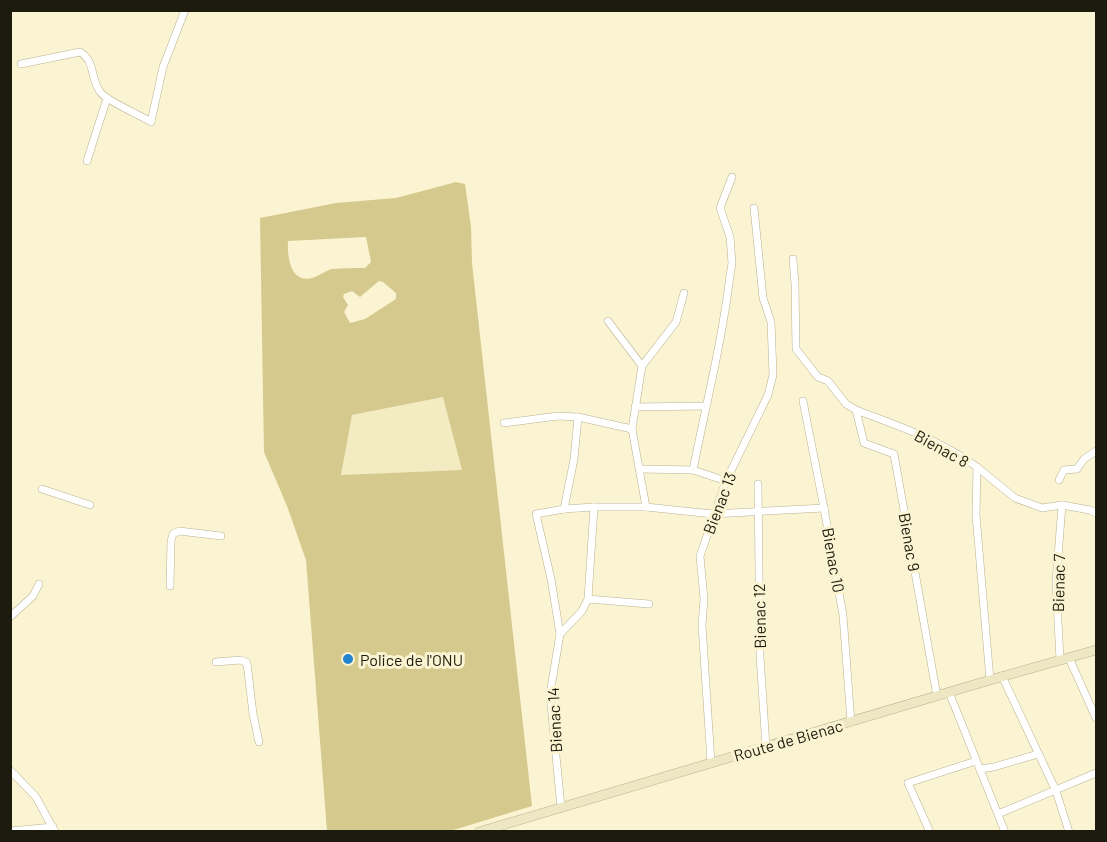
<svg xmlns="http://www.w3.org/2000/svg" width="1107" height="842" font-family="Barlow,sans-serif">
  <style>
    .built { fill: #f3ebc1 }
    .green { fill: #d5c98d; fill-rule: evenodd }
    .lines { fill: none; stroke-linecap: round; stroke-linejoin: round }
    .street-casing { stroke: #b8b292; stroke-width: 8 }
    .secondary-casing { stroke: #b8b292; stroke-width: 10 }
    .street { stroke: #fff; stroke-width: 7 }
    .secondary { stroke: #eee7c3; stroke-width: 9 }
    .poi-dot { fill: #2483cf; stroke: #fbf4d2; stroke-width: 2 }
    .labels { text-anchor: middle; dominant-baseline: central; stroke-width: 6; stroke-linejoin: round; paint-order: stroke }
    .street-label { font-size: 16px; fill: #1d1a0e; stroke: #fbf4d2 }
    .poi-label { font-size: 16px; fill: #1d1a0e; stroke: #fbf4d2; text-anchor: start }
  </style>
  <rect width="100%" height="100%" fill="#fbf4d2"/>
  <polygon class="built" points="444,397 462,470 341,475 352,415"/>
  <path class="green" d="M456 182 465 184 471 227 472 263 532 806 450 831H327L306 560 287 506 264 452 260 218 336 203 396 198ZM366 237 371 262 365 268C354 268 343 268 332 269 326 270 321 275 315 277 291 286 287 258 288 241ZM379 281 383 282 396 293V299L365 319 350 323 344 312 348 305 343 297 344 294 352 291 360 297ZM443 397 462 470 341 475 352 415Z"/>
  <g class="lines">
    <g class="street-casing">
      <g id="street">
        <path d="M21 64 80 52C96 61 90 81 101 93 107 101 140 115 151 122L163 67 185 10"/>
        <polyline points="87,161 107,98"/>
        <path d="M793 259 795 284 796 349 818 377 828 381 846 404 856 410C901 427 938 439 977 467L976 515 990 680"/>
        <polyline points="608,321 642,366"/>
        <polyline points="803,401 824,508 843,615 851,722"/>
        <polyline points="635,407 706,406"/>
        <polyline points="856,410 864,443 894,454 937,696"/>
        <polyline points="504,423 558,416 578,417"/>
        <polyline points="977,467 1015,498 1042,508 1062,505 1090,510 1096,513"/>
        <polyline points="640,469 693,470"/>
        <polyline points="1059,480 1064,470 1077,469 1084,459 1096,451"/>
        <path d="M726 481 693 470C706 405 722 341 730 276L732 263 730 237 720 208 732 177"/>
        <polyline points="758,484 760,656 766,747"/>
        <polyline points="42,489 90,505"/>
        <polyline points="646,507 632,429 642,366 676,322 684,293"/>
        <polyline points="564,509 574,459 578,417 632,429"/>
        <polyline points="170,586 171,541 173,534 179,531 221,536"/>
        <polyline points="588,599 649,604"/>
        <polyline points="10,617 33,596 39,584"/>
        <polyline points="560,634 551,579 536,514 564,509 594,507 646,507 713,514 824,508"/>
        <polyline points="1069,658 1096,718"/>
        <polyline points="1060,660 1056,582 1062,505"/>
        <polyline points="216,662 241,660 247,663 253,714 259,742"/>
        <polyline points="1002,676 1056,791 1069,832"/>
        <polyline points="949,692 1005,832"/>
        <polyline points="711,762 702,625 704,599 700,556 726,481 768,395 773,375 771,322 763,298 754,208"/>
        <polyline points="980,769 994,767 1038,754"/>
        <polyline points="10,770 36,797 55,832"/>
        <polyline points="561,807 550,694 560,634 582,611 588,599 594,507"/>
        <polyline points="998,814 1096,773"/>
        <polyline points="10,831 53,827"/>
        <polyline points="930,832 908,783 976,761"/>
      </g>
    </g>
    <g class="secondary-casing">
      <polyline id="secondary" points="479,832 990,680 1096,650"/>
    </g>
    <use href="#street" class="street"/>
    <use href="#secondary" class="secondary"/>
  </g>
  <circle class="poi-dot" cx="348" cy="659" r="6"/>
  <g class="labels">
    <g class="street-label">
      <text transform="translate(942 448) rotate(29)">Bienac 8</text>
      <text transform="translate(719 503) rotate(-69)">Bienac 13</text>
      <text transform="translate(910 542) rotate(80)">Bienac 9</text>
      <text transform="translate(834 560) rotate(80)">Bienac 10</text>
      <text transform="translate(1058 583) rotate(-89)">Bienac 7</text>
      <text transform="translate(759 616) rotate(-91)">Bienac 12</text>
      <text transform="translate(554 720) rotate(-93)">Bienac 14</text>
      <text transform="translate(788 740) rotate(-16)">Route de Bienac</text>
    </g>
    <g class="poi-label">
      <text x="360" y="659">Police de l'ONU</text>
    </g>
  </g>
  <rect width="1107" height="842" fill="none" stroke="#1d1a0e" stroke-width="24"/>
</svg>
